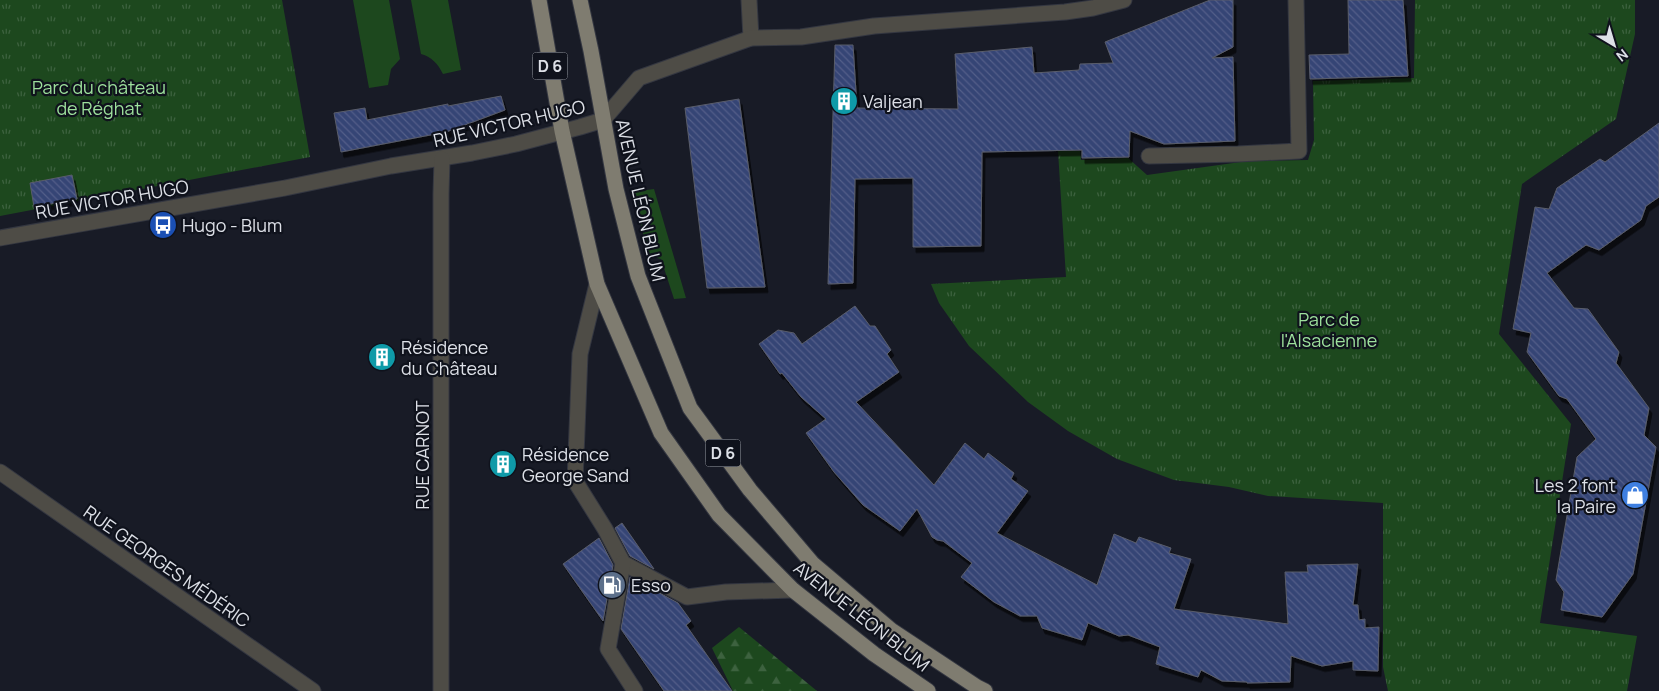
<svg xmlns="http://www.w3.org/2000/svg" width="1659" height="691" font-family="Manrope,sans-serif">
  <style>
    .green { fill: #1d481e }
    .forest { fill: url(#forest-firs) }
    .park { fill: url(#park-tufts) }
    .building { fill: url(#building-back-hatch); stroke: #595d6a; filter: url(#shadow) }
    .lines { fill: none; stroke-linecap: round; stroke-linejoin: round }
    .minor-casing { stroke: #343741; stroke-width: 17 }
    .major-casing { stroke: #343741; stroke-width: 17 }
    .minor { stroke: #4e4c46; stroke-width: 15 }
    .major { stroke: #7f7c70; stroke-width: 15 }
    .labels { text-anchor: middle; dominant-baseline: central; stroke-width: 4.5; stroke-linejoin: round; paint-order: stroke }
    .shield { fill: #0f121c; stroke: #9fa2aa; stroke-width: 1 }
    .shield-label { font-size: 16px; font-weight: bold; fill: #dde0e7 }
    .park-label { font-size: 18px; fill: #9de09c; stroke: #0f121c }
    .poi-label { font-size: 18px; fill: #dde0e7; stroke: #0f121c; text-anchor: start }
    .street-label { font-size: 18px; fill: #dde0e7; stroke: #0f121c }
  </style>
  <defs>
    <pattern id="forest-firs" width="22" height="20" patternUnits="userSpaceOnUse" patternTransform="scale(1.25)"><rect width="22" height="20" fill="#1d481e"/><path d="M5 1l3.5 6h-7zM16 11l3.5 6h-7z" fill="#3d623f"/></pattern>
    <pattern id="park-tufts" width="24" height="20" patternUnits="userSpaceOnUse" patternTransform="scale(1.25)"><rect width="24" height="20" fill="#1d481e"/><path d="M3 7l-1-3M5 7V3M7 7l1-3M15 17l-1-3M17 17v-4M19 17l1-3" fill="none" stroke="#3d623f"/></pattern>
    <pattern id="building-back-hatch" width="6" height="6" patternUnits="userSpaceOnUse" patternTransform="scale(1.25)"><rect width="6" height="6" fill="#364475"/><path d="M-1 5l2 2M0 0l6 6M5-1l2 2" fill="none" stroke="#535f89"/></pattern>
    <filter id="shadow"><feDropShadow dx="3" dy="5.5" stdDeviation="0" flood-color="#0009"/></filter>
  </defs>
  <rect width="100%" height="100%" fill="#181b26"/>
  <g class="green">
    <polygon points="353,0 389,0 400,59 391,69 388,85 369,88"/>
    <path d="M411 0H448L461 70 443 74C438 64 432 57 421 54Z"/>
    <polygon points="654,189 686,298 674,299 661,259 649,256 632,192"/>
  </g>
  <polygon class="forest" points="739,627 817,691 733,691 712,648"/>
  <g class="park">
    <polygon points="0,0 282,0 310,157 0,216"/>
    <polygon points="1415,0 1635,0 1635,34 1616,119 1522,184 1499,334 1571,424 1540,623 1637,636 1627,691 1388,691 1383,667 1383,503 1268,496 1229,487 1174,480 1117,459 1068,431 1028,402 969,346 939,303 931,284 1066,277 1058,151 1080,151 1081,160 1128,158 1147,175 1248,161 1308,160 1314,140 1313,81 1414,78"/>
  </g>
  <g class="building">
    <polygon points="1210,0 1233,0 1233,47 1212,58 1233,57 1235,141 1164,144 1130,131 1129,157 1082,158 1082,150 982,152 981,246 913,247 913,178 855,179 853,283 828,284 835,45 853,45 857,108 958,109 955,54 1032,47 1034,73 1079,70 1080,64 1113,63 1105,42"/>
    <polygon points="1348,0 1403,0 1408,76 1310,79 1309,55 1349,54"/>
    <polygon points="501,96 505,110 446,132 341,152 334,113 365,108 367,120 448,104 448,106"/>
    <polygon points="739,99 765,287 707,288 685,108"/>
    <polygon points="1659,123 1659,197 1646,206 1641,220 1599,250 1586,245 1547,273 1574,308 1588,309 1619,352 1616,363 1649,408 1644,435 1656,447 1633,574 1602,617 1561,610 1564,592 1556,580 1577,457 1596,439 1567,399 1559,396 1527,352 1531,333 1513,329 1535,207 1549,209 1557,188 1600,159 1605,162"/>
    <polygon points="72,175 77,199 34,207 30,183"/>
    <polygon points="855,306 870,326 875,326 891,350 887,354 899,372 856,402 934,485 965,443 984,459 988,453 1014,473 1011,479 1028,491 997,533 1097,585 1114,534 1136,543 1139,537 1171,548 1169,553 1191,559 1174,609 1288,624 1285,572 1308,572 1307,565 1358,564 1353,605 1358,605 1359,620 1365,619 1365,628 1379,627 1378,671 1353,670 1353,661 1322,666 1291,656 1290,682 1247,683 1247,682 1222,681 1201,670 1198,677 1156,664 1160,647 1128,635 1119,636 1088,623 1082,640 1042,628 1037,616 1020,616 994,602 961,577 972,563 943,541 937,540 932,537 917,509 900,531 863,505 834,472 806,433 826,419 801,397 782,373 780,374 759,344 778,330 794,333 802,344"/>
    <polygon points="622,523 654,569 630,556 615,528"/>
    <polygon points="599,538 613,565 603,621 563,564"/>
    <polygon points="630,577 678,603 691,621 686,625 732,691 664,691 621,629"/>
  </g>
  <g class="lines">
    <g class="minor-casing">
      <g id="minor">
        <polyline points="749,0 751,38"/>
        <polyline points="1149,156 1238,154 1299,151 1296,0"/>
        <polyline points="0,238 285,188 391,166 472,153 516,144 580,127 603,120 639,78 751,38 801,37 874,26 1065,12 1093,8 1124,0"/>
        <polyline points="597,284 580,354 575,481 605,529 623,563 687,597 726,592 793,590"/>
        <polyline points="0,472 313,691"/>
        <polyline points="623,563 608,649 635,691"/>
        <polyline points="441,691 441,194 442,159"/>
      </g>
    </g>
    <g class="major-casing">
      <g id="major">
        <polyline points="539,0 562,131 597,284 661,433 719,515 793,590 874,654 928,691"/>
        <polyline points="580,0 591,51 616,189 638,276 690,408 750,490 813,564 891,630 977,687 985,691"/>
      </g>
    </g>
    <use href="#minor" class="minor"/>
    <use href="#major" class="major"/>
  </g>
  <defs>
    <g id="building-disc" transform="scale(1.4375)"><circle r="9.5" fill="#0f9aa8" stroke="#0f121c"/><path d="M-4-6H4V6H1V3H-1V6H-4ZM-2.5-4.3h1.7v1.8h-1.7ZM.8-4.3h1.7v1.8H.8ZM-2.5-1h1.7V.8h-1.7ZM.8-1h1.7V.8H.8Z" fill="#fff"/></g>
    <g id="bus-disc" transform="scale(1.4375)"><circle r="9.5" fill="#1a4fb4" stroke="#0f121c"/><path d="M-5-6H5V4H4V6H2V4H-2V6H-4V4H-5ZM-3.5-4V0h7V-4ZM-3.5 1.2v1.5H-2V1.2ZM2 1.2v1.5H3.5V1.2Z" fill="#fff"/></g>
    <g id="shop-disc" transform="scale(1.4375)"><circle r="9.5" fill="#3f7fe0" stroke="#0f121c"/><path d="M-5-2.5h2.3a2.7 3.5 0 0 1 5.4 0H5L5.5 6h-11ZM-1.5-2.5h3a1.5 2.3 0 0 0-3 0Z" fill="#fff"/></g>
    <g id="fuel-disc" transform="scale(1.4375)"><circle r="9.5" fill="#5c6f8a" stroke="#0f121c"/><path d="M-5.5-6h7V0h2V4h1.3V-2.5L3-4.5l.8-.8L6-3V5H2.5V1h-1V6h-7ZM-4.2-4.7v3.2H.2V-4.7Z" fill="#fff"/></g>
  </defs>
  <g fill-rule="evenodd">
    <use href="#building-disc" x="844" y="101"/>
    <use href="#bus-disc" x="163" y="225"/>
    <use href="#building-disc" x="382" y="357"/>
    <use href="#building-disc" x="503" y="464"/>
    <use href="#shop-disc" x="1635" y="495"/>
    <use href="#fuel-disc" x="612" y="585"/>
  </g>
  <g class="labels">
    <g class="shield">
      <rect x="532.5" y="52.5" width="35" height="27" rx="4"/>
      <rect x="705.5" y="439.5" width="35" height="27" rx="4"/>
    </g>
    <g class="shield-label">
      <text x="550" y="66">D 6</text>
      <text x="723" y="453">D 6</text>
    </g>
    <g class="park-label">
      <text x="99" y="87">Parc du château<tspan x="99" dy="21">de Réghat</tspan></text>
      <text x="1329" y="319">Parc de<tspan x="1329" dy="21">l'Alsacienne</tspan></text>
    </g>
    <g class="poi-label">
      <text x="863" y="101">Valjean</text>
      <text x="182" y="225">Hugo - Blum</text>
      <text x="401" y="347">Résidence<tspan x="401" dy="21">du Château</tspan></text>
      <text x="522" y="454">Résidence<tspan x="522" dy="21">George Sand</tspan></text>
      <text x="1616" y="485" text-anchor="end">Les 2 font<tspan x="1616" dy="21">la Paire</tspan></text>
      <text x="631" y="585">Esso</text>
    </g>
    <g class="street-label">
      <text transform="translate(509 123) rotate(-13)">RUE VICTOR HUGO</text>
      <text transform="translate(112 199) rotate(-10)">RUE VICTOR HUGO</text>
      <text transform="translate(641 200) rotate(77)">AVENUE LÉON BLUM</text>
      <text transform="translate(422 455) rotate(-90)">RUE CARNOT</text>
      <text transform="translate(167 566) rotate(35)">RUE GEORGES MÉDÉRIC</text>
      <text transform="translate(862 616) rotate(38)">AVENUE LÉON BLUM</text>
    </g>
  </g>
  <g transform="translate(1614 45) rotate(142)" stroke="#0f121c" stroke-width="4" paint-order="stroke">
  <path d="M0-4L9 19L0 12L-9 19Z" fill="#dde0e7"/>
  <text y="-8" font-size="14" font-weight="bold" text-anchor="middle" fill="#dde0e7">N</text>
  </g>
</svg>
